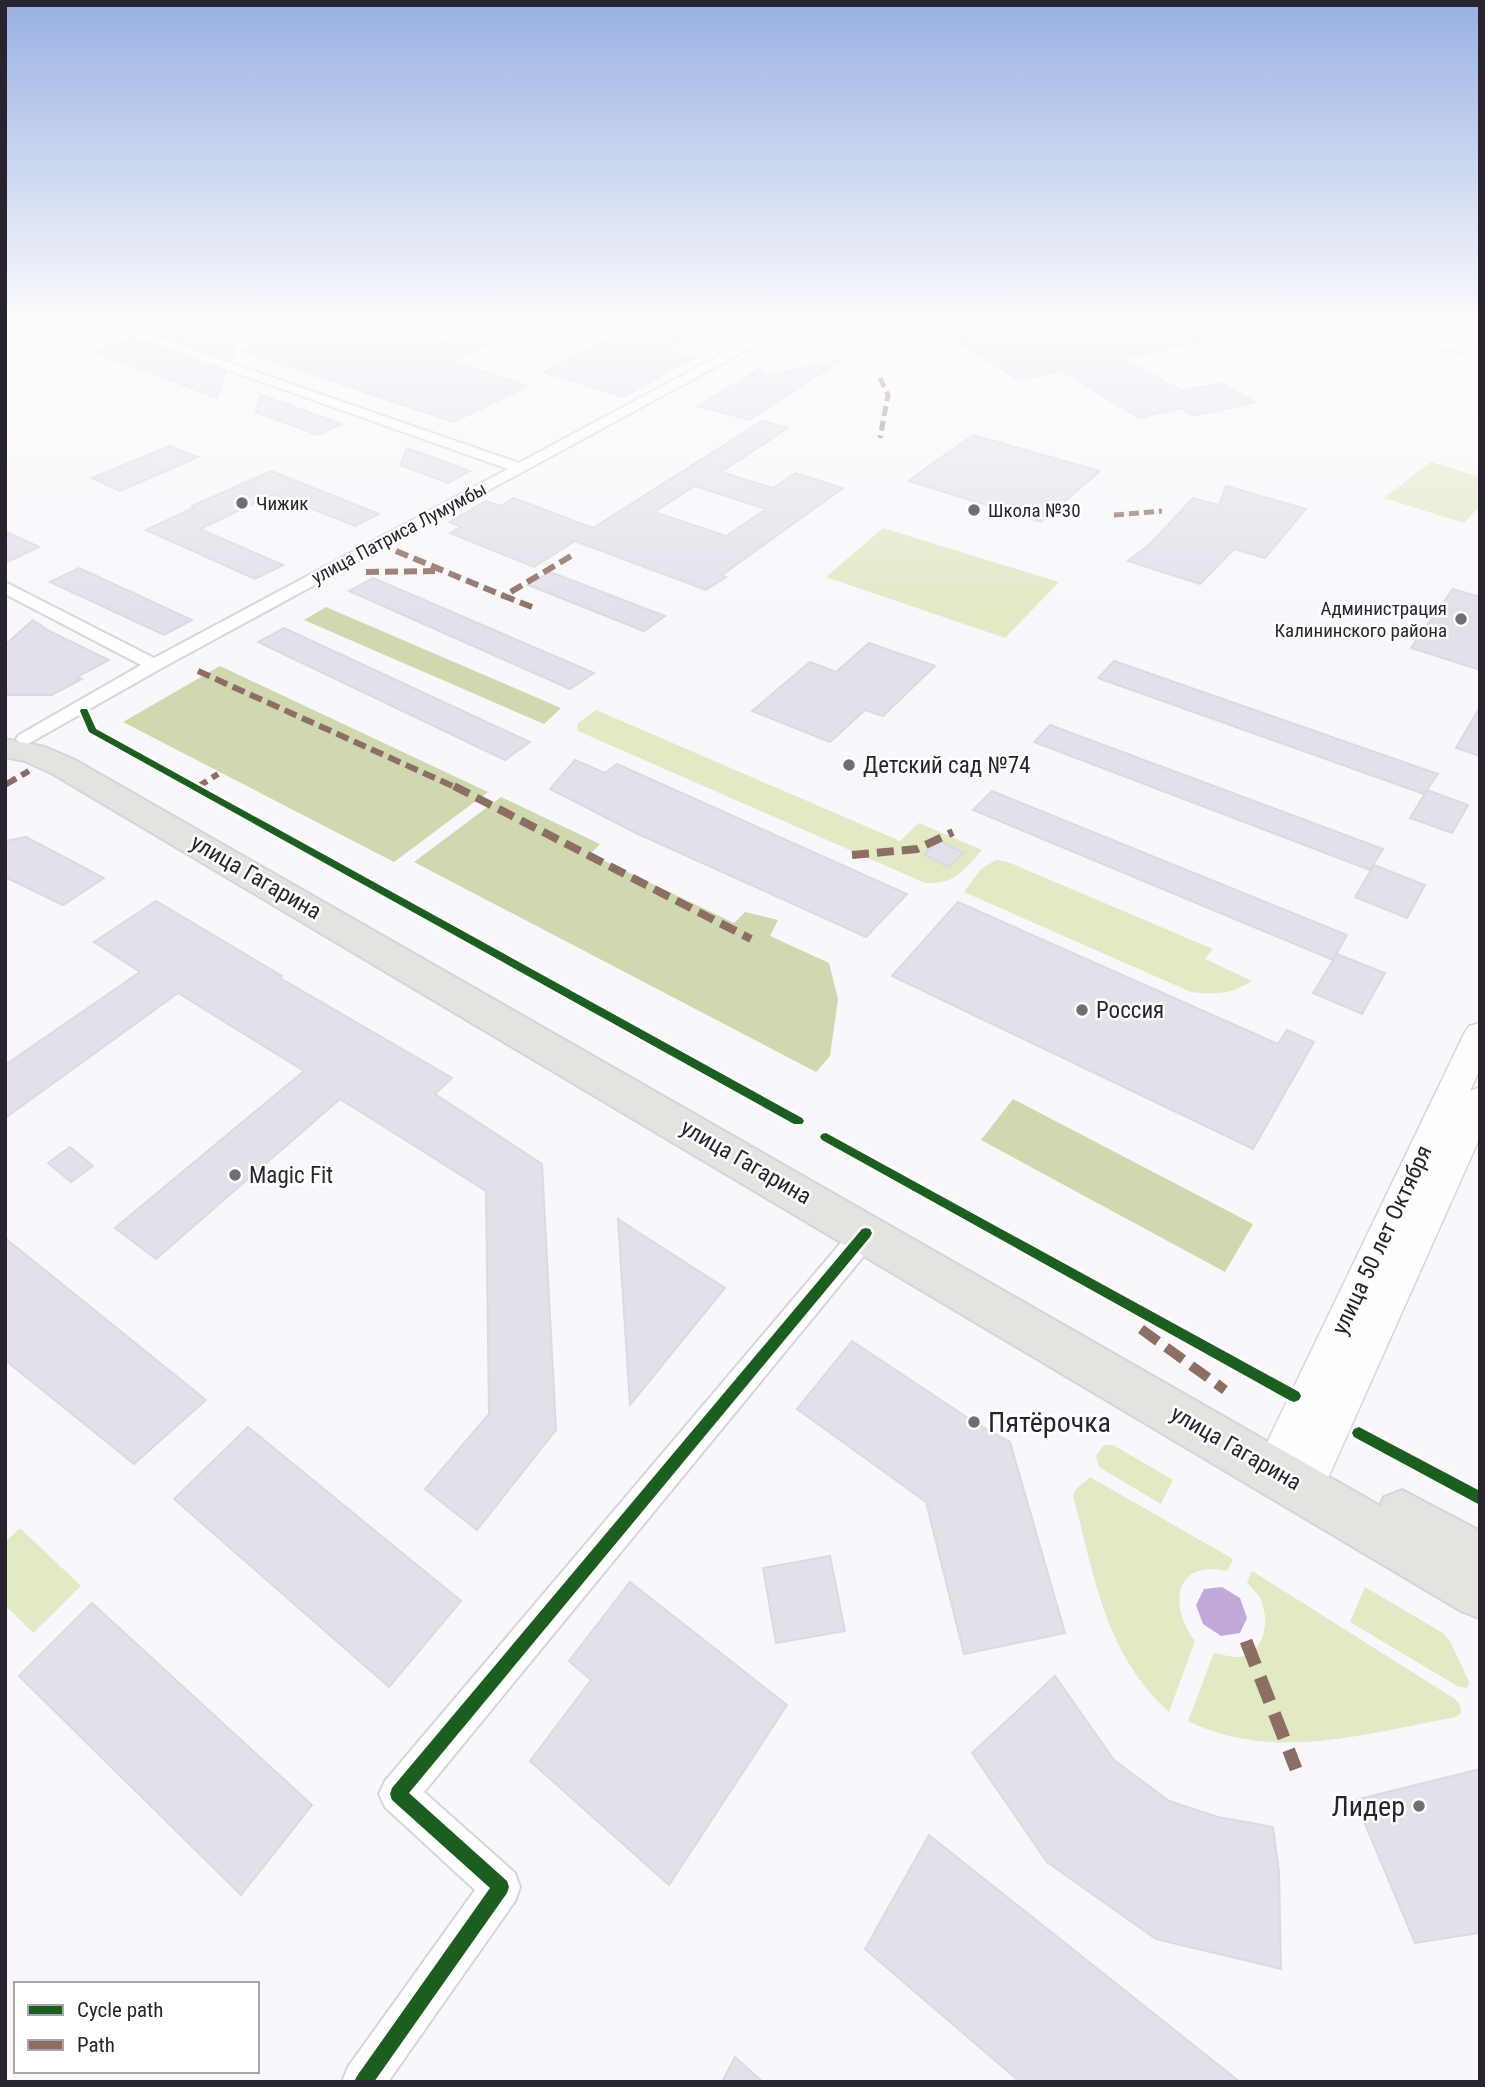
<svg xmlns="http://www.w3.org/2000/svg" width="1485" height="2087" font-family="'Roboto Condensed',sans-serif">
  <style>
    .green { fill: #e1e9c5 }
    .forest { fill: #cfd8ae }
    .water { fill: #c1a9da }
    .building { fill: #e4e0ea; stroke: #ddd9e1; stroke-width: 2; fill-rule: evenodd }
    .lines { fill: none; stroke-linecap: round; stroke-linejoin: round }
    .minor-casing { stroke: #d8d4dc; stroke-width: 4 }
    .tertiary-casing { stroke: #d8d4dc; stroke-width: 3 }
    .primary-casing { stroke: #d6d4d8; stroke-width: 4 }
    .minor { fill: #fefefe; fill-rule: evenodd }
    .tertiary { fill: #fefefe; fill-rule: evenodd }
    .primary { fill: #e3e3df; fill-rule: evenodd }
    .quiet-far4 { stroke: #8d6e63; stroke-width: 5; stroke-dasharray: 10 5; stroke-linecap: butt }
    .quiet-far3 { stroke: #8d6e63; stroke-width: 6; stroke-dasharray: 13 6; stroke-linecap: butt }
    .quiet-far2 { stroke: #8d6e63; stroke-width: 8; stroke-dasharray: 17 8; stroke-linecap: butt }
    .quiet-far1 { stroke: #8d6e63; stroke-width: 10; stroke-dasharray: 21 10; stroke-linecap: butt }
    .quiet { stroke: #8d6e63; stroke-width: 13; stroke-dasharray: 26 13; stroke-linecap: butt }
    .cycleway-casing { stroke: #fff; stroke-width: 5 }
    .cycleway { fill: #1b5e20; fill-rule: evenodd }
    .poi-dot { fill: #716d76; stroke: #fff; stroke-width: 2.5 }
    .labels { text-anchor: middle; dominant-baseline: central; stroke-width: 5; stroke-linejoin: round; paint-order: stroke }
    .far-poi-label { font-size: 19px; fill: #28232e; stroke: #fff; text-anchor: start }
    .far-street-label { font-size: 19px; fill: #28232e; stroke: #fff }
    .poi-label { font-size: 23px; fill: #28232e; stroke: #fff; text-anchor: start }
    .street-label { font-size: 23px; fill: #28232e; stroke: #fff }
    .near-poi-label { font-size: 28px; fill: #28232e; stroke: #fff; text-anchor: start }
  </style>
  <rect width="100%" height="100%" fill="#f9f7fb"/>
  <g class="green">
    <polygon points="1431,462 1480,477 1480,506 1464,523 1384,498"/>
    <polygon points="883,528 1059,582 1005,638 826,577"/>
    <path d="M596 710 900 841 919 823 982 850C963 871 956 884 925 883L578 731 577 724Z"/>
    <path d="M996 860 1008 862 1213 949 1205 959 1252 981C1232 994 1214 995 1191 992L964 892 981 869Z"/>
    <polygon points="1104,1445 1113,1445 1173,1480 1161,1504 1099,1467 1096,1456"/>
    <path d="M1090 1477 1233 1559 1227 1571C1174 1560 1168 1605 1195 1641L1169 1712C1104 1653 1095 1577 1073 1496L1075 1490Z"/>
    <polygon points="20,1528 81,1586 33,1633 5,1605 5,1542"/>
    <path d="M1252 1571 1455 1699 1460 1705 1461 1713 1456 1717C1367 1733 1274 1763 1188 1721L1214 1653C1221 1654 1230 1657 1237 1657 1265 1656 1270 1621 1261 1600 1258 1594 1252 1588 1247 1583Z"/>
    <polygon points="1365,1587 1443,1633 1450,1641 1469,1682 1467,1688 1457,1686 1350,1622"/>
  </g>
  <g class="forest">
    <polygon points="326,607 561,708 544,724 304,620"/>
    <polygon points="220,666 488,792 394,862 123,722"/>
    <polygon points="501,797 600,844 590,854 734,923 745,912 778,920 770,936 829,963 838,999 830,1056 816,1072 414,862"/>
    <polygon points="1013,1099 1253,1224 1225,1272 981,1140"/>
  </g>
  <polygon class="water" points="1222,1587 1240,1598 1247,1618 1240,1633 1221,1636 1203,1624 1196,1605 1204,1589"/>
  <g class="building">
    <polygon points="171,323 204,323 239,336 231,360 148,332"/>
    <polygon points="310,323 331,323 363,334 390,324 443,342 485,323 532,323 452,361 528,386 453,422 242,351"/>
    <polygon points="643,323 670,323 700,331 665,350 694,358 623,397 543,372"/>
    <polygon points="1034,323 1243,323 1244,333 1123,358 1182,391 1220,383 1255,402 1194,416 1181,408 1139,418 1062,371 1018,380 954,339"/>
    <polygon points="131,338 226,372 217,398 94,352"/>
    <polygon points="840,361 749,420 698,406 761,368 764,376"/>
    <polygon points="261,395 342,424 318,435 255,412"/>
    <path d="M762 421 788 428 721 472 773 488 795 473 843 488 722 575 726 577 706 590 575 541 534 567 450 533 461 527 449 522 486 501 500 506 514 498 593 528ZM695 486 766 509 726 536 654 512Z"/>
    <polygon points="973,435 1100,471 1041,522 908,481"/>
    <polygon points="170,446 198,457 120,491 92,478"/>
    <polygon points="407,448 470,471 448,483 400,465"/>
    <polygon points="271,471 379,514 355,526 274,494 200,529 283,565 255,579 146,530 195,507 192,506"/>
    <polygon points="1226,486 1306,509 1265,558 1234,549 1200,584 1128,561 1150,544 1193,498 1219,505"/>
    <polygon points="5,531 39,547 5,563"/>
    <polygon points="79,568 192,620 164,635 50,582"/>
    <polygon points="550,572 665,616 644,631 528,585"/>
    <polygon points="373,578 594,673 570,689 349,591"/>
    <polygon points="1453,589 1480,597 1480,670 1411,648"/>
    <polygon points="33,620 49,631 109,660 77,677 82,679 52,695 5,695 5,645"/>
    <polygon points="284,628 530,742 505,760 258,642"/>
    <polygon points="869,643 935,666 883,716 865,710 830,742 752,711 810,662 836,672"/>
    <polygon points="1114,661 1438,774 1424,794 1098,678"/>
    <polygon points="1480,707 1480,756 1456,748"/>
    <polygon points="1050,725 1383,849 1370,870 1034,742"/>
    <polygon points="575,760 605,773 617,764 907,894 866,937 636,833 550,789"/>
    <polygon points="1427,790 1468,805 1452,833 1410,818"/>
    <polygon points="992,791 1347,935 1333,960 973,810"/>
    <polygon points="26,837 104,878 63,905 5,877 5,841"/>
    <polygon points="940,841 964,853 948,867 924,854"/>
    <polygon points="1374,865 1425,885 1407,918 1355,897"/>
    <polygon points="156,901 282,976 280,978 452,1078 435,1094 542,1164 556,1430 477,1530 425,1489 489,1414 486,1191 340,1099 156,1259 115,1228 304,1071 178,993 5,1118 5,1065 140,972 94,942"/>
    <polygon points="958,902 1278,1044 1287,1030 1314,1042 1253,1149 892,976"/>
    <polygon points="1337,954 1385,973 1362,1014 1313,993"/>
    <polygon points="70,1147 93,1166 71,1182 48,1163"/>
    <polygon points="618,1219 725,1288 630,1405"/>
    <polygon points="5,1238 206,1400 134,1464 5,1360"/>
    <polygon points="852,1341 974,1422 1010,1442 1065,1633 964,1654 926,1502 797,1409"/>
    <polygon points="248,1427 461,1601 389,1687 174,1499"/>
    <polygon points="830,1556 845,1631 776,1643 763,1568"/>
    <polygon points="630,1582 787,1705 669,1885 530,1761 591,1680 569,1661"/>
    <polygon points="92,1603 312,1805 241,1895 19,1676"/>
    <polygon points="1055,1676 1114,1760 1169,1801 1218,1817 1273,1827 1279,1871 1281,1969 1156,1939 1047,1862 972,1753"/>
    <polygon points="1480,1769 1480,1933 1415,1943 1355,1800"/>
    <polygon points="929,1835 1240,2082 1020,2082 865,1949"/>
    <polygon points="735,2057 763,2082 722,2082"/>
  </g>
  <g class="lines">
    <g class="minor-casing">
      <g id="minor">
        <polygon points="96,323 115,323 519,463 780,323 796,323 160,669 26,745 19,743 16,739 19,735 141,665 5,594 5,582 154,658 508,469"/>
        <polygon points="866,1221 876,1225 880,1233 876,1241 424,1792 515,1873 520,1887 515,1901 388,2082 342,2082 348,2067 475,1890 385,1807 379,1794 385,1781 856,1225"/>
      </g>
    </g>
    <g class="tertiary-casing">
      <g id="tertiary">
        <polygon points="1344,323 1375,323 1480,347 1480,357 1352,328"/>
        <polygon points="1480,1023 1480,1069 1470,1091 1480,1087 1480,1137 1328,1478 1314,1483 1300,1478 1294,1462 1285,1466 1271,1461 1265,1447 1464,1034 1469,1026"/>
      </g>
    </g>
    <g class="primary-casing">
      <polygon id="primary" points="5,739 45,747 75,760 1380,1506 1384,1497 1402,1490 1480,1531 1480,1618 1461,1611 53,774 25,761 5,757"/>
    </g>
    <use href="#minor" class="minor"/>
    <use href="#tertiary" class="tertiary"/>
    <use href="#primary" class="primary"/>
    <g class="quiet-far4">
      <polyline points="880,378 888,395 880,438"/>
      <polyline points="1114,515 1162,511"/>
    </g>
    <g class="quiet-far3">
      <polyline points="396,551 504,596"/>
      <polyline points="366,572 435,571"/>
      <polyline points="532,607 504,596 576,553"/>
      <polyline points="198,671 457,788"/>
      <polyline points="5,785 29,771"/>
      <polyline points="196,788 218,774"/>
    </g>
    <g class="quiet-far2">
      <polyline points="454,786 751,939"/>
      <polyline points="196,788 199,786"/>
      <polyline points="852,855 917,849 953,832"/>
    </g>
    <polyline class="quiet-far1" points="1141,1329 1225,1390"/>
    <polyline class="quiet" points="1246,1641 1296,1769"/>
    <g class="cycleway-casing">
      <g id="cycleway">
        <polygon points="81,709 87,709 96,729 802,1118 804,1121 802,1124 794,1124 89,732 80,711"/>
        <polygon points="826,1133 1299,1392 1301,1396 1299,1400 1294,1402 1289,1400 822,1140 820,1137 822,1134"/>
        <polygon points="866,1228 870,1229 872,1233 870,1237 409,1793 507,1881 509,1887 507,1893 374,2082 354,2082 357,2076 490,1888 392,1800 390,1794 392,1788 862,1229"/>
        <polygon points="1359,1427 1480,1491 1480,1505 1354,1437 1352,1433 1354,1429"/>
      </g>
    </g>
    <use href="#cycleway" class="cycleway"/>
  </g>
  <linearGradient id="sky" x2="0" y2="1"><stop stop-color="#98b0e2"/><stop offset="0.52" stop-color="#fcfbfd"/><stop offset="1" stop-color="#fcfbfd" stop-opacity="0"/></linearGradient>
  <rect width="1485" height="616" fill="url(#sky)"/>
  <g class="poi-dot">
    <circle cx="242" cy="503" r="7"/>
    <circle cx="974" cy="510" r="7"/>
    <circle cx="1461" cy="619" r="7"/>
    <circle cx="849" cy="765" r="7"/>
    <circle cx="1082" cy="1010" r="7"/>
    <circle cx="235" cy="1175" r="7"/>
    <circle cx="974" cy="1422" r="7"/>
    <circle cx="1419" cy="1806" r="7"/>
  </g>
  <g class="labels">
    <g class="far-poi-label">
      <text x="256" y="503">Чижик</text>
      <text x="988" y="510">Школа №30</text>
      <text x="1447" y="608" text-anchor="end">Администрация<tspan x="1447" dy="22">Калининского района</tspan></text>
    </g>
    <g class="far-street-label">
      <text transform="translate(399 533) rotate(-28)">улица Патриса Лумумбы</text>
    </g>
    <g class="poi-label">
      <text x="863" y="765">Детский сад №74</text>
      <text x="1096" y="1010">Россия</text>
      <text x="249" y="1175">Magic Fit</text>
    </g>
    <g class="street-label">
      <text transform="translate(256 877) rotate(30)">улица Гагарина</text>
      <text transform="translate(746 1162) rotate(30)">улица Гагарина</text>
      <text transform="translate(1382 1240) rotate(-65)">улица 50 лет Октября</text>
      <text transform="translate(1236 1448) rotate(30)">улица Гагарина</text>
    </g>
    <g class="near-poi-label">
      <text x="988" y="1422">Пятёрочка</text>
      <text x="1405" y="1806" text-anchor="end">Лидер</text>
    </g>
  </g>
  <rect width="1485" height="2087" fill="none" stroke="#28232e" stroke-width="14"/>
  <rect x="14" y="1982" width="245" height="91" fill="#ffffff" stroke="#a9a7ab" stroke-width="2"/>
  <rect x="28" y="2005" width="35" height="10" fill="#1b5e20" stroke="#a9a7ab" stroke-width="2"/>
  <text x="77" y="2017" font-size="21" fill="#28232e">Cycle path</text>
  <rect x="28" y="2040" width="35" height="10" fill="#8d6e63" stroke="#a9a7ab" stroke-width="2"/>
  <text x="77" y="2052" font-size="21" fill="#28232e">Path</text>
</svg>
